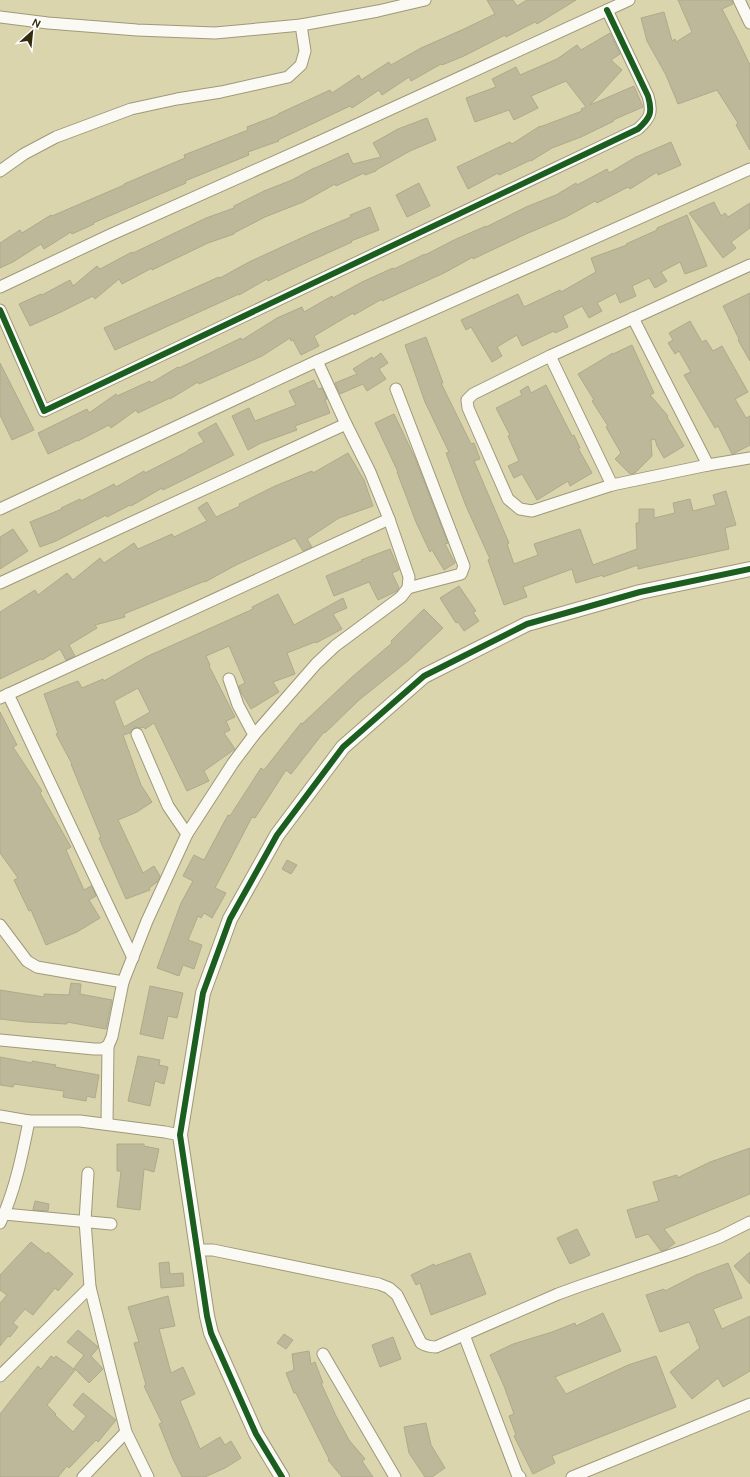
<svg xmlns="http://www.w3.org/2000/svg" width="750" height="1477" font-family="Ubuntu,sans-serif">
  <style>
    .building { fill: #bdb899; stroke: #aeaa8a; fill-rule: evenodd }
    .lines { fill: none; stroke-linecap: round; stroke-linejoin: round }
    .minor-casing { stroke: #9e997a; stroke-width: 13 }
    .tertiary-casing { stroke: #9e997a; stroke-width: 16 }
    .minor { stroke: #faf9f3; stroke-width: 11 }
    .tertiary { stroke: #faf9f3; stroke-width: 14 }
    .cycleway-casing { stroke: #fff; stroke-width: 8 }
    .cycleway { stroke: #1b5e20; stroke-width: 6 }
  </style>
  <rect width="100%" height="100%" fill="#dbd5ae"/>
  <g class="building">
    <polygon points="487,0 513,0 517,6 527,0 576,0 537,24 535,22 506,37 505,35 464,56 442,65 441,64 411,81 409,77 382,95 379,90 352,108 350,106 278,140 279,141 248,152 249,155 185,181 186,183 93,223 94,224 72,234 71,232 44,249 41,244 13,262 0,268 0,243 20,230 22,233 51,215 52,216 124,185 124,184 185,158 184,155 248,130 247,127 278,115 278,114 330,90 332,93 359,75 361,80 389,62 391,65 421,48 464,29 495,14"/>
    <polygon points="678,0 732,0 733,4 722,9 737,38 750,65 750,150 736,125 738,123 717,90 678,104 666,75 647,41 641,18 664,12 672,41 675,39 676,42 692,32"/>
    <polygon points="610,33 620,54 611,60 622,70 590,105 634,86 643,107 613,120 614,121 581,137 552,148 531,161 531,160 499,175 498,173 468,189 457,167 510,142 512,144 540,126 540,127 582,111 581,109 586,107 566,81 531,96 538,108 514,120 509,110 475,122 466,98 496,87 492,79 516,67 520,75 557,59 577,45 581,50"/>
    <polygon points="427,118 436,140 410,151 376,170 376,171 365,175 364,173 336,186 335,184 303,202 265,217 234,233 234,234 208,243 152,270 152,268 122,284 119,279 95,299 93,296 61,312 30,326 19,304 41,294 42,295 70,280 73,286 97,266 100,269 132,252 133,253 206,218 234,208 234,206 264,191 292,180 314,168 315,168 348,153 353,164 381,157 373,143 398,129"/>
    <polygon points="671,142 681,165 658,175 657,172 630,189 628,187 597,203 595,201 566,217 526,234 473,259 473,257 444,273 382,301 382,299 354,315 353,313 314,336 319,346 301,355 293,340 291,341 290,338 262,356 199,384 198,382 170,399 170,398 138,413 136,410 111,428 109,425 78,441 78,440 48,454 38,433 87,409 89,413 116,394 117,396 150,381 151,383 178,367 179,368 241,338 242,340 277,318 302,307 304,312 332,296 333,298 362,282 393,268 394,269 425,254 425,255 454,240 486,226 486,227 526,207 556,195 576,183 577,185 607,169 609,173 636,157"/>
    <polygon points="419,183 430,206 407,217 396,195"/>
    <polygon points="714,202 721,216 725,213 728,217 750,203 750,228 731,242 736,248 723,258 689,213"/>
    <polygon points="370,207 379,230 351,241 352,242 299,266 268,281 267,279 239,295 239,294 115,350 104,328 219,277 220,278 249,262 310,234 351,217 350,215"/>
    <polygon points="687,215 707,266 685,274 680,262 661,272 667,281 655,288 649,278 632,286 636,296 620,303 616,293 597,303 602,311 589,318 582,306 563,316 568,327 555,333 554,331 522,346 517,335 497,347 502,356 492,362 471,327 466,330 461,320 518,294 524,307 560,290 561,292 596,272 591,258 627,245 626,244 657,230 657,228"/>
    <polygon points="750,293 750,361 738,340 739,339 723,306"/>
    <polygon points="690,321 702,342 706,340 713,351 722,346 748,392 735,399 746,418 750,416 750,445 733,454 732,454 718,426 715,428 684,375 691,372 679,351 675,354 668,343 673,340 669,333"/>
    <polygon points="426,337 443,383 441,383 471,444 474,443 480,459 474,461 509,543 507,544 514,564 538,555 534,544 580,529 593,565 637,549 636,523 639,523 639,509 654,509 654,518 675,513 673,503 690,499 693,511 716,505 713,495 726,491 736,525 725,528 729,549 638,569 638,565 603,577 603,575 576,583 572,569 523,587 527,597 504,605 488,560 490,559 466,506 446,453 449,452 425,402 405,345"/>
    <polygon points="632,345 654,393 650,395 668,416 667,417 684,446 664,458 657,446 655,439 651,440 652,456 635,473 630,474 615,459 621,453 606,427 608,426 592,401 594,400 578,374 613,353 613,354"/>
    <polygon points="381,353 388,363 379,369 386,379 367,391 363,384 340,394 335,383 357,374 353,369 372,357 373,359"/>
    <polygon points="0,363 34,430 12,440 0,415"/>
    <polygon points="314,380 318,389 322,388 327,399 325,400 330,413 295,426 297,430 261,443 248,450 232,416 249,408 255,421 296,405 289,391"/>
    <polygon points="546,385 572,436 574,435 580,448 578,448 592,473 570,486 568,481 537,500 522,474 514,478 508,466 519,461 508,436 510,435 496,408 522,395 520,391 528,386 531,393"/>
    <polygon points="394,414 415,458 448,543 445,544 455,563 444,570 432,550 430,552 416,522 397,472 398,472 375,423"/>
    <polygon points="216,423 234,455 163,490 162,488 131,506 130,505 107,517 106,515 56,541 40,547 30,522 62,509 61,508 80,499 81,501 114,484 116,487 144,471 145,473 188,451 188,450 204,442 198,433"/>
    <polygon points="348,453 364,480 373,506 339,518 307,539 312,547 303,551 295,538 236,565 205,582 205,581 124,614 125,617 95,625 97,628 69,645 75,656 66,660 60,649 42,660 41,659 0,679 0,612 35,590 38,595 67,573 73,580 100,558 104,563 134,543 138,549 172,534 174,537 207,521 198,508 207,502 216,517 240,506 239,504 275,486 312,471 313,473"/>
    <polygon points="13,529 28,551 0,569 0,537"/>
    <polygon points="390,549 399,570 392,573 399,588 397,591 378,600 369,582 334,596 326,576 362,561 361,560"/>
    <polygon points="459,586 476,611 473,612 479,621 464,631 458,622 456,623 440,598"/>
    <path d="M278 594 294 625 343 598 347 608 333 614 342 629 316 643 315 642 287 653 295 674 273 682 279 692 251 709 241 692 239 686 245 683 229 646 206 656 210 665 209 666 235 717 226 721 230 730 224 733 235 749 204 771 209 781 187 791 154 723 145 729 144 727 141 728 135 727 130 733 123 735 141 785 152 802 137 812 118 820 143 873 154 866 160 876 157 882 149 888 150 890 126 899 99 838 101 837 71 764H72L56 734 58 733 44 694 78 681 82 688 103 679 104 681 146 657 253 609 252 607ZM138 688 150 712 124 727 114 701Z"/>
    <polygon points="424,609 443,628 409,660 359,700 325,733 324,732 291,774 286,770 255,818 252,817 215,888 226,893 212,918 204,913 201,918 198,916 188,940 202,945 194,969 183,965 179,976 157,968 181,903 193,881 183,876 194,855 204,860 228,815 230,816 261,768 264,770 301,723 302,724 352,677 392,643 391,641"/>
    <polygon points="0,712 17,745 13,747 42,791 40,793 71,847 66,850 84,890 91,886 92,887 96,896 89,900 100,918 77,932 46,945 31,910 29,911 14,880 18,878 0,853"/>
    <polygon points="287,860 297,865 291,874 282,869"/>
    <polygon points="71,983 81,984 80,994 112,1000 106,1029 67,1022 67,1024 26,1022 0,1019 0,990 44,997 44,994 69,995"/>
    <polygon points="150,986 183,993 177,1018 168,1016 163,1039 140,1034"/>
    <polygon points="138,1056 160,1060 159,1065 168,1067 164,1084 155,1081 150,1106 128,1101"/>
    <polygon points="0,1057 32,1063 32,1061 56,1065 55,1067 99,1075 95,1098 87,1096 86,1101 63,1097 64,1091 14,1084 13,1087 0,1085"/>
    <polygon points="117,1144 144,1144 144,1146 159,1149 154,1172 144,1169 140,1210 117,1207 121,1171 117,1171"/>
    <polygon points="750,1148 750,1194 664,1229 675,1243 667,1249 661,1251 648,1234 636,1238 627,1210 659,1201 653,1182 677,1175 677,1178 710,1162"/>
    <polygon points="35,1201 49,1204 48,1211 33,1210"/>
    <polygon points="577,1229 590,1255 570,1264 557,1238"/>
    <polygon points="31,1242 46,1254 48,1252 73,1274 58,1291 55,1288 33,1315 25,1309 13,1323 18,1327 10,1337 8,1336 0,1346 0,1303 7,1295 0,1290 0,1275"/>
    <polygon points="750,1252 750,1284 734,1266"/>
    <polygon points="470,1253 486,1294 431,1315 420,1283 416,1285 411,1275 434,1264 435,1266"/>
    <polygon points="169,1262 170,1274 183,1273 184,1286 161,1288 159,1263"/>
    <polygon points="728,1263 742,1298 713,1309 722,1329 750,1316 750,1371 723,1387 718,1378 692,1399 670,1372 700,1348 696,1340 697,1340 689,1322 660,1332 646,1295 664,1289 665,1291 696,1275"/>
    <polygon points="168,1296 175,1326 159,1329 171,1373 183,1367 195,1394 180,1401 200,1449 220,1437 225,1445 231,1441 241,1458 225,1468 205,1477 182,1477 173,1459 159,1424 162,1423 144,1386 146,1385 134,1343 139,1342 128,1307"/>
    <polygon points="603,1313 621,1351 555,1377 566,1394 628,1365 656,1356 676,1407 552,1456 555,1463 533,1474 514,1436 516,1435 509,1416 514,1414 504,1386 490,1355 513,1344 552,1332 575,1323 576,1326"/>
    <polygon points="78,1330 97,1346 98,1348 91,1356 103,1369 89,1383 74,1368 84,1355 67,1342"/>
    <polygon points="284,1334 293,1340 286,1349 277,1343"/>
    <polygon points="393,1337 401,1359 380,1367 372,1345"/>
    <polygon points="309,1351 311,1364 315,1362 323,1383 321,1383 336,1416 349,1440 365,1459 362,1461 373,1477 342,1477 328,1460 329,1459 296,1393 294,1393 286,1373 294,1370 292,1354"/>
    <polygon points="51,1356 54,1358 56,1356 75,1370 47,1405 56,1414 55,1415 73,1432 86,1416 73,1405 83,1393 116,1420 98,1442 96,1440 69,1468 67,1466 58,1477 0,1477 0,1414 38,1366 41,1369"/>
    <polygon points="426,1423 431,1445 445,1468 432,1477 425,1477 409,1453 404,1427"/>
  </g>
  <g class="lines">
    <g class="minor-casing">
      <g id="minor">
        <polyline points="739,0 750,23"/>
        <polyline points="0,17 48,23 137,30 215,33 301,25 378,11 425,0"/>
        <polyline points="0,171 24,154 56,137 131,109 177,99 221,92 288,77 301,65 305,51 301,25"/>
        <polyline points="750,265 550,356 473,394 467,400 468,408 508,499 520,509 532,511 612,485 708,465 750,458"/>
        <polyline points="0,287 110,235 323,140 629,0"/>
        <path d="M0 310 44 411 638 129C650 118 653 113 648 96L607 10"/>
        <polyline points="633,318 708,465"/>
        <polyline points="550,356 612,485"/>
        <polyline points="396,389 464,566 461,574 408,588"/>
        <polyline points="0,509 317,361 750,169"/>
        <polyline points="0,583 346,424"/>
        <polyline points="229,679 238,705 254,735"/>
        <polyline points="8,694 133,958"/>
        <polyline points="0,698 389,519"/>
        <polyline points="137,734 168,806 187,834"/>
        <polyline points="0,925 27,961 37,967 123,982"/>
        <polyline points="0,1040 94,1049 102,1049 108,1046"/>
        <polyline points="0,1116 29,1121"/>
        <polyline points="107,1124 108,1046 112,1037 123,982 147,921 187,834 233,763 254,735 316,664 335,646 401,597 408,588 409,577 389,519 370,472 346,424 317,361"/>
        <polyline points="88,1173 85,1221 90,1287 126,1432 148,1477"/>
        <polyline points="4,1214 111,1224"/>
        <path d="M0 1223C15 1191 22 1156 29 1121H80L165 1132 180 1135"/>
        <path d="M197 1250H213L379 1284 389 1288 397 1295 421 1343C426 1346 430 1347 436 1347L558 1294 580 1286 686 1250 720 1237 750 1222"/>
        <polyline points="464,1335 517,1474 520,1477"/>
        <polyline points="323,1354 395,1477"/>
        <polyline points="0,1376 90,1287"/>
        <polyline points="83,1477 126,1432"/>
        <polyline points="572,1477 750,1404"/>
      </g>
    </g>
    <g class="tertiary-casing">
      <polyline id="tertiary" points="282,1477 256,1434 211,1333 207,1316 180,1135 203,993 230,919 277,835 343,747 424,676 527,624 640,592 750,569"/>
    </g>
    <use href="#minor" class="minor"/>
    <use href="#tertiary" class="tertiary"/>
    <g class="cycleway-casing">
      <g id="cycleway">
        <path d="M0 310 44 411 638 129C650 118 653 113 648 96L607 10"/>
        <polyline points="282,1477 256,1434 211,1333 207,1316 180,1135 203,993 230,919 277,835 343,747 424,676 527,624 640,592 750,569"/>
      </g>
    </g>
    <use href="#cycleway" class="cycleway"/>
  </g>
  <g transform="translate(32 32) rotate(27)" stroke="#ffffff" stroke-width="3" paint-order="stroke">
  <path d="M0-3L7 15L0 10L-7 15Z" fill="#322c0e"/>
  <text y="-6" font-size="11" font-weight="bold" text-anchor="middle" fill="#322c0e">N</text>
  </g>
</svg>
